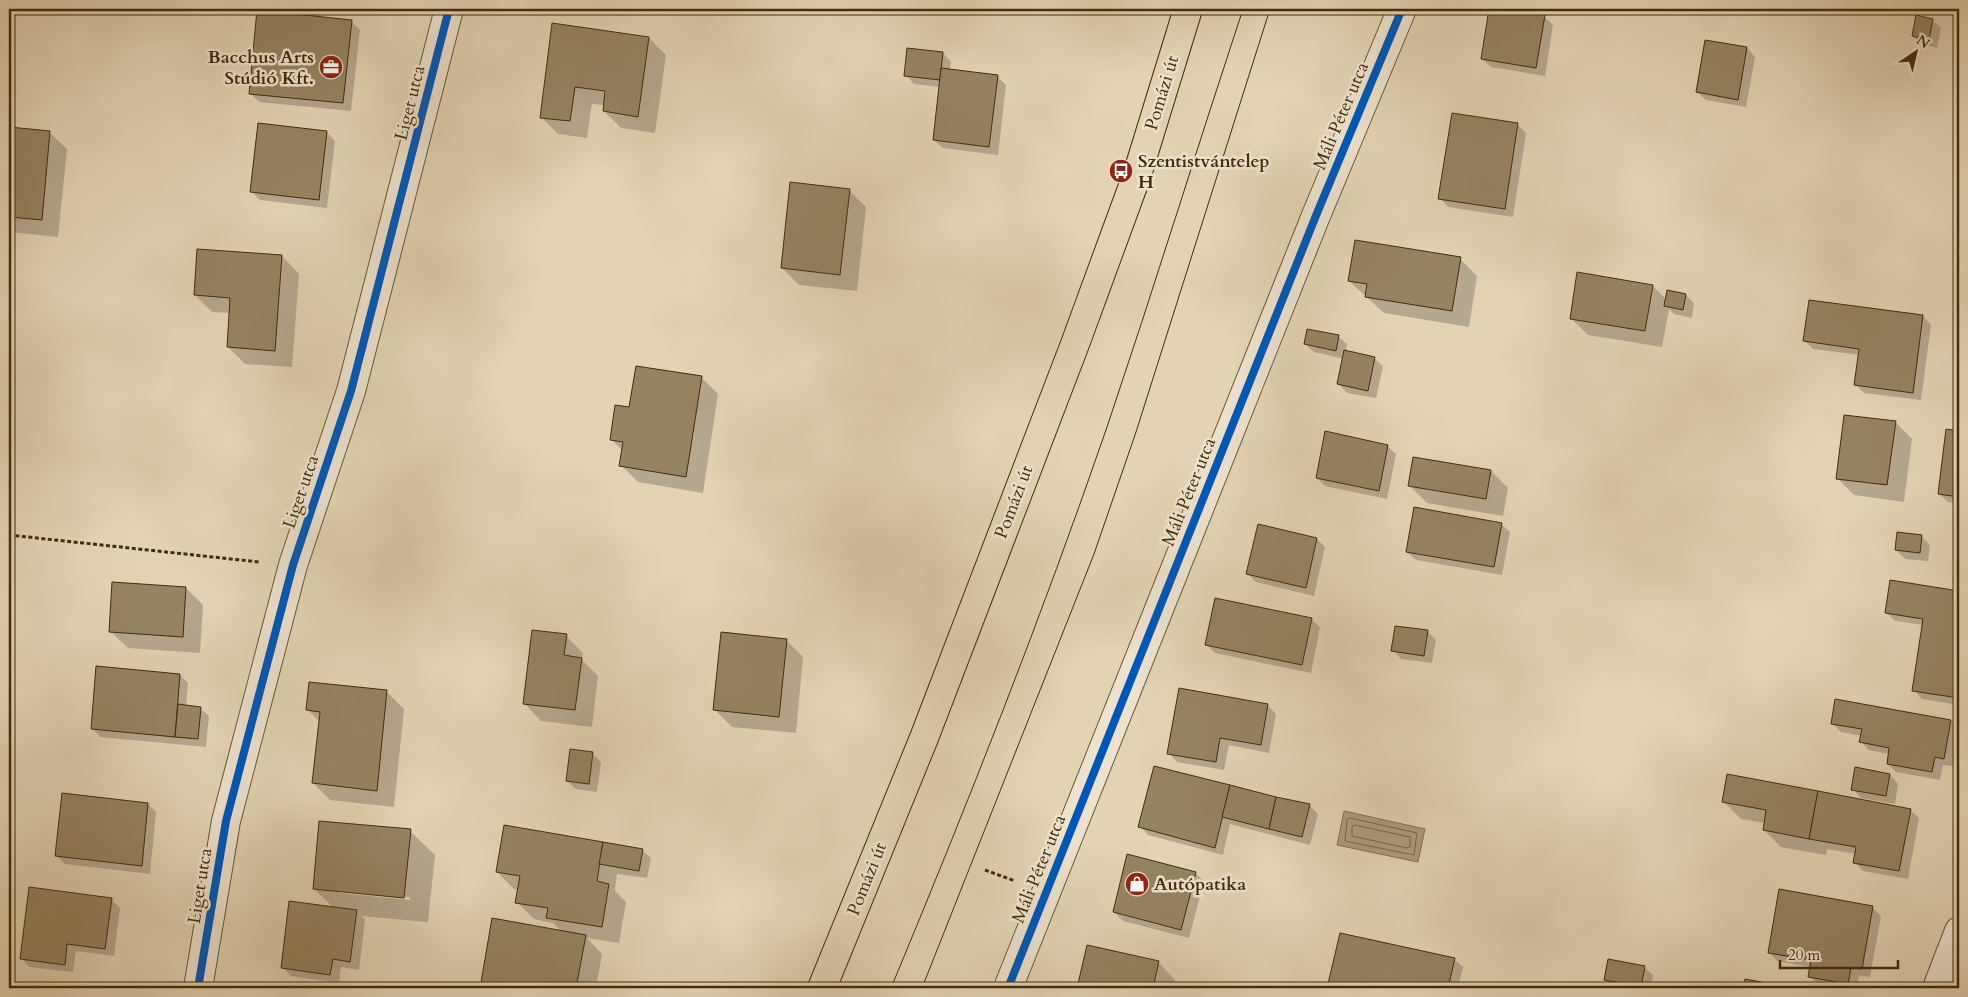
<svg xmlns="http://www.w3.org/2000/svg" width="1968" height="997" font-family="Cardo,serif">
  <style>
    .water { fill: #ad9a7a; stroke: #836e4d }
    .shadow { fill: #0003; fill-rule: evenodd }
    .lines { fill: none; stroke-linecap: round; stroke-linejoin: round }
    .shore { stroke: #786342; stroke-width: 1 }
    .building { fill: #968362; stroke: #432c09 }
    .minor-casing { stroke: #6b5634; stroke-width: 30 }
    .major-casing { stroke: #432c09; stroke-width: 30 }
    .path { stroke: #432c09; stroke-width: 3; stroke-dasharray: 4 2.5; stroke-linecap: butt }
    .minor { stroke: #ede2ce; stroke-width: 28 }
    .major { stroke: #e3d3b4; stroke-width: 28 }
    .tram { stroke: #432c09; stroke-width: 1 }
    .cycleway-casing { stroke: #ede2ce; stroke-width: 11 }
    .cycleway { stroke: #0057b8; stroke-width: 8 }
    .labels { text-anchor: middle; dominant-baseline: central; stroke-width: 5; stroke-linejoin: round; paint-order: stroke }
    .poi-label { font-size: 18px; font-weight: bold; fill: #432c09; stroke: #ede2ce; text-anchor: start }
    .street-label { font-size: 18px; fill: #432c09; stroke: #ede2ce }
  </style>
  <rect width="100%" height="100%" fill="#e3d3b4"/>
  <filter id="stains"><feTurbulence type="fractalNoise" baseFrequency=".004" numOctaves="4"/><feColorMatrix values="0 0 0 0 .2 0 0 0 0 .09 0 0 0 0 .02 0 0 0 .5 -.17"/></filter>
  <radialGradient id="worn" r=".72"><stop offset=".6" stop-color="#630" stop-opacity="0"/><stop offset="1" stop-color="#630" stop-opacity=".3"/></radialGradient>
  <polygon class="water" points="1344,811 1425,829 1418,862 1337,845"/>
  <g class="shadow">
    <polygon points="562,9 626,9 625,16"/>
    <polygon points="1490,9 1544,17 1553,25 1545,76 1491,67 1482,59"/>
    <polygon points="1932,20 1941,28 1937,48 1921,44 1913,36"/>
    <polygon points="351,21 360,30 351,111 259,102 250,93"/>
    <polygon points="553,25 649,38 666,55 655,133 621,128 604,111 605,105 592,104 587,138 558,134 541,117"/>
    <polygon points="1747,48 1755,57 1746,107 1706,100 1697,92"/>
    <polygon points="943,53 951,62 950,71 997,76 1006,85 998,155 943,148 934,140 940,87 914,84 906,75"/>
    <polygon points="259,124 327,133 335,141 327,208 260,200 251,191"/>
    <polygon points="1517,124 1526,133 1513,217 1448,207 1440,198"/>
    <polygon points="9,128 49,132 67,149 58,237 9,232"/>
    <polygon points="849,190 866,207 857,291 799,285 782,268"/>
    <polygon points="282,256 299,274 292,367 245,364 228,347 231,313 212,312 195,295"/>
    <polygon points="1460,259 1477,276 1469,327 1384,313 1349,281"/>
    <polygon points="1653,286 1666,299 1686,295 1694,303 1692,318 1674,314 1669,309 1662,347 1588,335 1571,318"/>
    <polygon points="1923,316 1931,325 1921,400 1864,393 1855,384 1860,355 1813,349 1805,341"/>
    <polygon points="1338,336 1347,344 1346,352 1374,358 1383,366 1376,398 1347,393 1339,384 1344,359 1314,352 1305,344"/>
    <polygon points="701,377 718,394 703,493 638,482 621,465 623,451 611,439 630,409"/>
    <polygon points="1895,422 1912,439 1904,502 1854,495 1837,478"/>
    <polygon points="1947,430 1959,432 1959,504 1948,502 1939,494"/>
    <polygon points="1387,446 1396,454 1387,499 1325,486 1317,478"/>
    <polygon points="1491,471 1508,488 1503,516 1427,503 1410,486"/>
    <polygon points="1501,524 1510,532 1502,575 1416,560 1407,552"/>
    <polygon points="1921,536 1930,545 1928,561 1905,559 1896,550"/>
    <polygon points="1317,539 1325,547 1314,596 1256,582 1248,574"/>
    <polygon points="1891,582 1959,592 1959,705 1922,699 1914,690 1923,625 1895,621 1886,612"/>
    <polygon points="186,588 203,605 200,653 128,648 110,631"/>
    <polygon points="1311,619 1320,627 1311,673 1215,653 1207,645"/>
    <polygon points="1427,631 1436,640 1432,663 1401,659 1393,650"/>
    <polygon points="566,636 583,653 582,660 598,676 592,727 541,721 524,703"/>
    <polygon points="786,640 803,657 796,733 732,727 715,710"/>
    <polygon points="180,675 188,683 186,706 200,708 209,716 206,747 100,737 92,728"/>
    <polygon points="387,692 404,709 394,807 330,800 313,783 320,722 307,709"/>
    <polygon points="1267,705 1276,714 1269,753 1229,745 1224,770 1177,762 1169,753"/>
    <polygon points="1951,721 1959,729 1953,766 1943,765 1940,780 1896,772 1888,764 1889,754 1869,750 1861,742 1862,736 1841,732 1832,723"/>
    <polygon points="593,754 601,762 597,792 576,789 567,781"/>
    <polygon points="1856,769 1890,775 1898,784 1895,804 1861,798 1853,789"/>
    <polygon points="1724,802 1910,810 1919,818 1908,879 1863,871 1854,862 1856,854 1827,849 1826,855 1781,847 1764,830 1765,823 1741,819"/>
    <polygon points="148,804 156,812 150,874 65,864 57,856"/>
    <polygon points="1310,806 1318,814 1310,845 1230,824 1223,855 1148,835 1140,826"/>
    <path d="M410 831 435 855 428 922 361 916 365 919 359 970 341 967 339 983 291 976 282 967 334 908 314 889ZM339 891 410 897V900L339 893Z"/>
    <polygon points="642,850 651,858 647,878 617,874 615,891 626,902 619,943 587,938 602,954 596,988 481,987 562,932 553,923 534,919 517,902 519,890 514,889 497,872"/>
    <polygon points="1195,873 1204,881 1189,938 1123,921 1114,912"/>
    <polygon points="111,899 120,908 114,956 76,951 73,972 29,967 21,958"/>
    <polygon points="1873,908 1881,916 1870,977 1859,976 1857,988 1818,985 1810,976 1811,967 1777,961 1769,952"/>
    <polygon points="1340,934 1454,959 1463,967 1458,988 1329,988"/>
    <polygon points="1088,947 1158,962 1175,980 1173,988 1078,988"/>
    <polygon points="1644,967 1653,975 1651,988 1614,988 1606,980"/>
  </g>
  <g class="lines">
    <g class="shore">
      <polygon points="1350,818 1417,833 1414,855 1345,841 1347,820"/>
      <polygon points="1355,825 1410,837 1410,847 1407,848 1352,836 1352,827"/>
    </g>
  </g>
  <g class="building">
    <polygon points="1489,9 1506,9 1545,15 1536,68 1481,59"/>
    <polygon points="257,10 352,20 343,103 249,94"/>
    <polygon points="1916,15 1933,19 1929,40 1912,36"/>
    <polygon points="552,23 649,37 638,117 603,111 605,91 575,87 570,121 540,118"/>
    <polygon points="1705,40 1747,47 1738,100 1696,92"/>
    <polygon points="907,48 943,52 940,80 904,76"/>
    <polygon points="941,68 998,75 989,147 933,140"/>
    <polygon points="1452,113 1518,123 1505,209 1438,199"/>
    <polygon points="258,123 327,131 319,200 250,192"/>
    <polygon points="9,127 50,131 42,220 9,217"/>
    <polygon points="790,182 850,189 840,275 781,268"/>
    <polygon points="1355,240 1461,257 1452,311 1365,297 1367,284 1348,281"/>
    <polygon points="197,249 282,255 275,351 227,347 230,298 194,295"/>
    <polygon points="1577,272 1653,285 1645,331 1570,319"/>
    <polygon points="1667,290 1686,294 1683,310 1664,306"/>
    <polygon points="1809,300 1923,315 1913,393 1854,385 1859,349 1803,341"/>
    <polygon points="1307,329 1339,335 1336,351 1304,344"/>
    <polygon points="1344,350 1375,357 1368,391 1337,384"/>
    <polygon points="636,366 702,376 686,477 619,466 623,442 610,440 615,405 629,407"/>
    <polygon points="1844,415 1896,421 1887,485 1836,479"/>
    <polygon points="1946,429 1959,431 1959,497 1938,494"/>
    <polygon points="1325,431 1388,445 1379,491 1316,478"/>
    <polygon points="1413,457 1491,470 1486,499 1408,486"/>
    <polygon points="1414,507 1502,523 1494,567 1406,552"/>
    <polygon points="1258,524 1317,538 1306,588 1246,574"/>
    <polygon points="1897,532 1922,535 1920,553 1895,550"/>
    <polygon points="1959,540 1959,576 1954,575"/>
    <polygon points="1890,580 1959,591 1959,698 1912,691 1923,619 1885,613"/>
    <polygon points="112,582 186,587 183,637 109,632"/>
    <polygon points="1215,598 1312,618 1302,665 1205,645"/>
    <polygon points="1395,626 1428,630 1424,656 1391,651"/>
    <polygon points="532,630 567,634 564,655 582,658 575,710 523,704"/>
    <polygon points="721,632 787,639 779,717 713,710"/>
    <polygon points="96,666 180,674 175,737 91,729"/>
    <polygon points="309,682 387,690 377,791 312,783 320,712 306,710"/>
    <polygon points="1179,688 1268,704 1261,745 1220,738 1216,762 1167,754"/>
    <polygon points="1835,699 1951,720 1944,759 1935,757 1932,772 1887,764 1889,748 1859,742 1862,729 1831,724"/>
    <polygon points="178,704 201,707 198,739 175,737"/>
    <polygon points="570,749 593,752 589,784 566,781"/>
    <polygon points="1154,766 1230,785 1215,848 1138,827"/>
    <polygon points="1855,767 1890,774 1886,796 1851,790"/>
    <polygon points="1727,774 1818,791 1809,839 1763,830 1766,810 1722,802"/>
    <polygon points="1230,785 1276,797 1269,829 1222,817"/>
    <polygon points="1818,791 1911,809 1899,871 1853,863 1856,847 1809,839"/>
    <polygon points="62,793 148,803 142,866 55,856"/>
    <polygon points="1276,797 1310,804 1302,837 1269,829"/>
    <polygon points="319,821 411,829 404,898 313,889"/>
    <polygon points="504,825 603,842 597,881 609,884 602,927 546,918 548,908 515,903 520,876 496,872"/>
    <polygon points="603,842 643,849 639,871 599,864"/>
    <polygon points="1127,854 1196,872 1181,930 1113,912"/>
    <polygon points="29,887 112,898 105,949 67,944 65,965 20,959"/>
    <polygon points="1779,889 1873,906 1862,969 1851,968 1848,984 1808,977 1811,960 1768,953"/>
    <polygon points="289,901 357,910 350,962 333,959 330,975 281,968"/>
    <polygon points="492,918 586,935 576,988 480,988"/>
    <polygon points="1340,933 1455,958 1448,988 1327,988"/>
    <polygon points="1087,945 1159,961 1153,988 1077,988"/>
    <polygon points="1608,959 1645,966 1641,987 1604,980"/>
    <polygon points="1745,979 1794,988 1743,988"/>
  </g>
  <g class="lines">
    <g class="minor-casing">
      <g id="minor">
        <polyline points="198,988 226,821 293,565 351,391 449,9"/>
        <polyline points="1008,988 1315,218 1402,9"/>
        <polyline points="1937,988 1959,931"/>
      </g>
    </g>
    <g class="major-casing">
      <polyline id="major" points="822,988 924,738 1075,344 1137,175 1188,9"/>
    </g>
    <g class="path">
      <polyline points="9,535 259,562"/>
      <polyline points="985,870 1015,881"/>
    </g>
    <use href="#minor" class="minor"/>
    <use href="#major" class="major"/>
    <g class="tram">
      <path d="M891 988C968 803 1042 616 1107 427 1154 288 1197 148 1243 9"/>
      <polyline points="922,988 1094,554 1136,432 1270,9"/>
    </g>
    <g class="cycleway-casing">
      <g id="cycleway">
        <polyline points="198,988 226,821 293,565 351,391 449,9"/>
        <polyline points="1008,988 1315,218 1402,9"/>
      </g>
    </g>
    <use href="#cycleway" class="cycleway"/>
  </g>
  <defs>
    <g id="office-disc" transform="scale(1.25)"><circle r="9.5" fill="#8f2418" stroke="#ede2ce"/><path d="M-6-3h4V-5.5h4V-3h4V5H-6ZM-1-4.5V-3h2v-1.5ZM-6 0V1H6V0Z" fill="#fff"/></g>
    <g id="bus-disc" transform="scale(1.25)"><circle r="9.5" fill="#8f2418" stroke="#ede2ce"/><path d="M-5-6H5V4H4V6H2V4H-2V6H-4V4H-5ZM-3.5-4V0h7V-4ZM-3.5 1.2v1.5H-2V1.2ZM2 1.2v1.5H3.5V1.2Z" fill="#fff"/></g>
    <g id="shop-disc" transform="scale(1.25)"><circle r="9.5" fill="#8f2418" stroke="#ede2ce"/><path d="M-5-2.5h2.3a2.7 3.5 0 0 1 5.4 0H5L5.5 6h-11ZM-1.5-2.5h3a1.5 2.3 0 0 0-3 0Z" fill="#fff"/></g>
  </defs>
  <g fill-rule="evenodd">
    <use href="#office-disc" x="331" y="67"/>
    <use href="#bus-disc" x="1121" y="171"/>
    <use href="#shop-disc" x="1137" y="884"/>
  </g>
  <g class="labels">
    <g class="poi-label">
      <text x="314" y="57" text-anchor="end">Bacchus Arts<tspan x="314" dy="21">Stúdió Kft.</tspan></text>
      <text x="1138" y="161">Szentistvántelep<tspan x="1138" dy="21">H</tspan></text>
      <text x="1154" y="884">Autópatika</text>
    </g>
    <g class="street-label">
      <text transform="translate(1162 93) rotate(-73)">Pomázi út</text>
      <text transform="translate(410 103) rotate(-76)">Liget utca</text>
      <text transform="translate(1341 116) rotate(-67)">Máli Péter utca</text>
      <text transform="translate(301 492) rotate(-71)">Liget utca</text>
      <text transform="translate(1189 492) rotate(-68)">Máli Péter utca</text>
      <text transform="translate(1014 502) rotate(-69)">Pomázi út</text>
      <text transform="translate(1039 869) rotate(-68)">Máli Péter utca</text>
      <text transform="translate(867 879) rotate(-68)">Pomázi út</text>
      <text transform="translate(200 886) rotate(-81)">Liget utca</text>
    </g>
  </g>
  <rect width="1968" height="997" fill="none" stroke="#e3d3b4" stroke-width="30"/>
  <rect x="10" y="10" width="1948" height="977" fill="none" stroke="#432c09" stroke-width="2.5"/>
  <rect x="15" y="15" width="1938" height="967" fill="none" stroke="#432c09"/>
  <g transform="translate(1916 52) rotate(35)" stroke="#ede2ce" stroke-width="4" paint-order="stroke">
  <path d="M0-4L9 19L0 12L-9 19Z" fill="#432c09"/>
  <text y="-8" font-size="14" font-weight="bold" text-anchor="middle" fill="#432c09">N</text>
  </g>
  <path d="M1780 960v8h118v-8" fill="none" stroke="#432c09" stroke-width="2.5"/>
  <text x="1788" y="960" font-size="15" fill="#432c09" stroke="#ede2ce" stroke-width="4" paint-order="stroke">20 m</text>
  <rect width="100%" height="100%" filter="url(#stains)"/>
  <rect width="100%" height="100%" fill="url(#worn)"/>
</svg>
